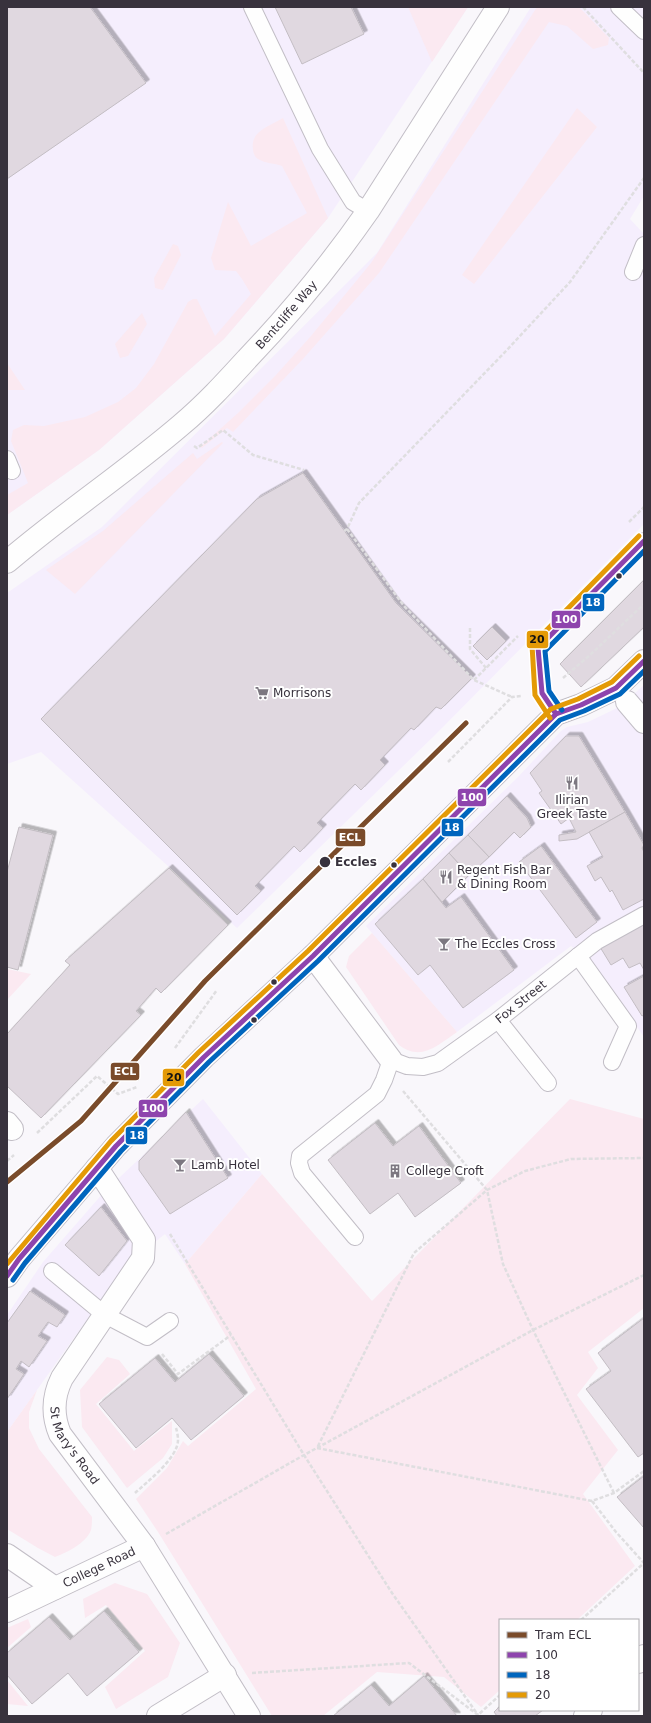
<svg xmlns="http://www.w3.org/2000/svg" width="651" height="1723" font-family="'DejaVu Sans',sans-serif">
  <style>
    .built { fill: #f5eefd }
    .green { fill: #fbe9f1 }
    .building { fill: #e0d8e0; stroke: #c3bdc3; filter: url(#shadow) }
    .lines { fill: none; stroke-linecap: round; stroke-linejoin: round }
    .lane-casing { stroke: #c2bec6; stroke-width: 18 }
    .street-casing { stroke: #c2bec6; stroke-width: 24 }
    .primary-casing { stroke: #c2bec6; stroke-width: 24 }
    .path { stroke: #dfdee0; stroke-width: 2.5; stroke-dasharray: 4 2; stroke-linecap: butt }
    .lane { stroke: #fefefe; stroke-width: 16 }
    .street { stroke: #fefefe; stroke-width: 22 }
    .primary { stroke: #fefefe; stroke-width: 22 }
    .bus-1-casing { stroke: #fff; stroke-width: 8 }
    .bus-2-casing { stroke: #fff; stroke-width: 8 }
    .bus-3-casing { stroke: #fff; stroke-width: 8 }
    .bus-1 { stroke: #8e44ad; stroke-width: 5 }
    .bus-2 { stroke: #0065bd; stroke-width: 5 }
    .bus-3 { stroke: #e49a06; stroke-width: 5 }
    .tram-1-casing { stroke: #fff; stroke-width: 8 }
    .tram-1 { stroke: #7a4b2a; stroke-width: 5 }
    .bus-dot { fill: #38323d; stroke: #fff; stroke-width: 1.5 }
    .labels { text-anchor: middle; dominant-baseline: central; stroke-width: 4; stroke-linejoin: round; paint-order: stroke }
    .street-label { font-size: 12px; fill: #38323d; stroke: #fff }
    .poi-label { font-size: 12px; fill: #38323d; stroke: #fff; text-anchor: start }
    .stop-label { font-size: 12px; font-weight: bold; fill: #38323d; stroke: #fff; text-anchor: start }
    .line-badge { stroke: #fff; stroke-width: 1.5 }
    .badge-label { font-size: 11px; text-anchor: middle; font-weight: bold; fill: #fff }
    .pale-badge-label { font-size: 11px; text-anchor: middle; font-weight: bold; fill: #111 }
  </style>
  <defs>
    <filter id="shadow"><feDropShadow dx="3.5" dy="-3.5" stdDeviation="0" flood-color="#0004"/></filter>
  </defs>
  <rect width="100%" height="100%" fill="#f9f7fb"/>
  <g class="built">
    <polygon points="7,7 468,7 328,218 224,339 99,450 7,515"/>
    <polygon points="531,7 644,7 644,196 630,219 644,234 644,524 436,734 237,928 41,752 7,764 7,593 102,527 377,253"/>
    <polygon points="644,685 644,1037 589,959 571,946 457,1032 366,926 518,777 561,731 567,727 588,722 613,710 623,704"/>
    <polygon points="203,1099 262,1174 185,1264 165,1234 126,1265 7,1432 7,1315 43,1262 104,1192"/>
  </g>
  <g class="green">
    <polygon points="408,7 468,7 432,62"/>
    <polygon points="537,7 579,7 609,38 608,45 593,49 567,26 549,22 379,273 302,360 233,432 227,428 202,448 200,447 238,413 276,375 311,336 371,263"/>
    <polygon points="577,108 597,127 474,284 462,275"/>
    <path d="M283 118 328 218 224 339 99 450 7 515V495L28 483 11 441 13 430 24 425 44 426 85 417 118 402 136 388 154 364 188 302 193 299H197L215 336 251 294 242 279 236 271 215 270 211 258 228 202 251 246 307 213 282 166C274 163 266 164 258 159 255 157 253 153 253 149 250 131 270 126 283 118Z"/>
    <polygon points="173,244 178,246 181,255 163,290 155,288 154,278"/>
    <polygon points="142,313 147,324 128,356 120,358 115,344"/>
    <polygon points="7,363 25,390 7,390"/>
    <polygon points="222,442 223,443 75,594 46,570 103,531 193,453 197,459"/>
    <path d="M372 933 457 1032C438 1045 421 1062 399 1045L346 967 349 956Z"/>
    <polygon points="7,969 31,974 7,1000"/>
    <polygon points="570,1099 644,1119 644,1308 588,1352 598,1368 577,1395 618,1450 583,1494 635,1566 577,1620 500,1620 500,1690 481,1707 444,1677 377,1672 323,1716 272,1716 158,1532 136,1499 167,1468 183,1441 188,1446 256,1389 185,1264 262,1174 372,1301"/>
    <polygon points="107,1357 119,1360 130,1374 96,1404 134,1451 172,1421 172,1444 163,1458 127,1488 82,1427 80,1390"/>
    <path d="M37 1390 29 1412V1428L39 1449 92 1517C92 1520 92 1526 91 1530 86 1543 68 1552 55 1557L38 1548 7 1529V1432Z"/>
    <polygon points="115,1583 147,1594 180,1643 168,1677 116,1709 105,1687 145,1651 106,1605 85,1618 83,1599"/>
    <polygon points="28,1619 31,1627 7,1648 7,1628"/>
    <polygon points="7,1680 28,1706 7,1704"/>
  </g>
  <g class="building">
    <polygon points="7,7 90,7 146,83 7,179"/>
    <polygon points="275,7 351,7 364,34 302,64"/>
    <polygon points="303,473 396,603 472,678 441,709 436,707 414,730 411,728 380,760 385,765 361,790 355,784 317,823 323,828 300,852 294,846 255,886 261,891 237,915 41,719 257,499"/>
    <polygon points="644,580 644,627 581,687 560,664"/>
    <polygon points="492,627 506,641 487,660 473,646"/>
    <polygon points="566,736 579,736 625,812 577,839 559,841 559,835 576,832 569,818 561,824 539,793 542,791 530,773"/>
    <polygon points="507,796 527,818 531,827 520,838 514,832 489,857 468,835"/>
    <polygon points="625,812 644,845 642,848 644,852 644,899 623,910 612,890 610,892 601,877 595,881 587,866 603,857 589,832"/>
    <polygon points="19,827 53,835 18,970 7,967 7,872"/>
    <polygon points="468,835 489,857 469,875 449,853"/>
    <polygon points="541,846 597,922 576,938 519,862"/>
    <polygon points="449,853 469,875 442,902 423,879"/>
    <polygon points="169,868 228,925 161,993 156,988 136,1011 141,1015 41,1118 7,1086 7,1034 70,965 65,961"/>
    <polygon points="423,879 446,908 461,897 514,970 463,1008 430,965 418,975 375,924"/>
    <polygon points="644,922 644,970 640,963 629,968 623,958 611,965 600,947"/>
    <polygon points="644,976 644,1015 642,1016 624,987"/>
    <polygon points="186,1112 228,1178 170,1214 139,1170 139,1161"/>
    <polygon points="375,1123 393,1146 419,1126 461,1183 415,1217 398,1193 370,1214 328,1160"/>
    <polygon points="101,1207 127,1241 99,1276 65,1245"/>
    <polygon points="30,1291 65,1315 57,1327 48,1322 38,1336 47,1341 29,1367 21,1361 16,1369 24,1374 7,1399 7,1323"/>
    <polygon points="644,1318 644,1453 638,1457 586,1389 611,1371 598,1353"/>
    <polygon points="209,1354 244,1396 191,1440 172,1418 136,1448 99,1404 155,1358 175,1382"/>
    <polygon points="644,1476 644,1528 617,1497"/>
    <polygon points="104,1611 139,1652 87,1696 68,1673 32,1704 7,1675 7,1653 49,1617 70,1640"/>
    <polygon points="424,1676 457,1716 333,1716 371,1685 389,1706"/>
    <polygon points="500,1706 500,1710 543,1710 535,1716 497,1716 494,1712"/>
  </g>
  <g class="lines">
    <g class="lane-casing">
      <g id="lane">
        <polyline points="252,7 320,149 353,202 368,211"/>
        <polyline points="619,7 644,31"/>
        <polyline points="633,272 644,245"/>
        <polyline points="7,459 12,471"/>
        <polyline points="556,714 542,693 538,648 644,541"/>
        <polyline points="578,956 628,1026 612,1062"/>
        <polyline points="498,1020 548,1083"/>
        <path id="s1" d="M355 1237 302 1173 299 1163 300 1156 377 1094 384 1080 391 1060 407 1066 423 1067 438 1063 498 1020 597 941 644 915"/>
        <polyline points="52,1271 105,1315 147,1337 170,1321"/>
      </g>
    </g>
    <g class="street-casing">
      <g id="street">
        <polyline points="627,702 644,722"/>
        <polyline points="313,956 391,1060"/>
        <polyline points="7,1123 12,1129"/>
        <path id="s2" d="M97 1168 144 1240 143 1258 62 1378C53 1396 52 1415 60 1434L144 1546 249 1716"/>
        <polyline points="7,1276 19,1259 116,1146 204,1057 313,956 556,714 581,705 616,688 644,661"/>
        <polyline points="7,1555 55,1588"/>
        <path id="s3" d="M7 1611 144 1546"/>
        <polyline points="638,1662 644,1656"/>
        <polyline points="158,1716 225,1675"/>
        <polyline points="585,1716 591,1710"/>
      </g>
    </g>
    <g class="primary-casing">
      <g id="primary">
        <path id="s4" d="M7 562C63 514 125 473 181 425 205 405 226 382 247 359 291 313 331 264 368 211L498 7"/>
      </g>
    </g>
    <g class="path">
      <polyline points="583,7 644,73"/>
      <polyline points="194,446 197,448 223,430 253,455 304,470"/>
      <polyline points="629,522 644,507"/>
      <polyline points="347,529 404,606 472,678 474,680 512,697"/>
      <polyline points="344,531 347,529 359,503 506,351 570,282 644,178"/>
      <polyline points="470,628 470,649 486,668"/>
      <polyline points="563,678 589,656 644,604"/>
      <polyline points="474,680 518,636"/>
      <polyline points="448,762 512,697 521,696"/>
      <polyline points="175,1048 217,990"/>
      <polyline points="403,1091 487,1190 503,1264 533,1330 614,1493"/>
      <polyline points="37,1133 97,1076 118,1094 137,1087"/>
      <polyline points="7,1161 14,1155"/>
      <polyline points="170,1234 304,1455 392,1593 478,1715"/>
      <polyline points="162,1354 178,1374 231,1335"/>
      <path d="M135 1493C147 1482 178 1458 178 1440 178 1436 177 1431 176 1428"/>
      <polyline points="592,1501 317,1448 414,1253 487,1190 525,1171 571,1159 644,1158"/>
      <polyline points="166,1534 304,1455 533,1330 644,1275"/>
      <polyline points="581,1620 644,1563 616,1532 592,1501 614,1493 644,1471"/>
      <polyline points="252,1673 409,1663 478,1715 500,1695"/>
    </g>
    <use href="#lane" class="lane"/>
    <use href="#street" class="street"/>
    <use href="#primary" class="primary"/>
    <g class="bus-1-casing">
      <g id="bus-1">
        <polyline points="556,714 542,693 538,648 644,541"/>
        <polyline points="7,1276 19,1259 116,1146 204,1057 313,956 556,714 581,705 616,688 644,661"/>
      </g>
    </g>
    <g class="bus-2-casing">
      <g id="bus-2">
        <polyline points="562,710 549,691 545,651 644,551"/>
        <polyline points="13,1280 25,1263 121,1151 209,1062 318,961 560,720 584,711 620,694 644,671"/>
      </g>
    </g>
    <g class="bus-3-casing">
      <g id="bus-3">
        <polyline points="550,718 535,695 532,645 639,536"/>
        <polyline points="7,1264 111,1141 199,1052 308,951 551,709 578,699 612,682 639,656"/>
      </g>
    </g>
    <use href="#bus-1" class="bus-1"/>
    <use href="#bus-2" class="bus-2"/>
    <use href="#bus-3" class="bus-3"/>
    <g class="tram-1-casing">
      <polyline id="tram-1" points="7,1182 81,1121 205,981 466,723"/>
    </g>
    <use href="#tram-1" class="tram-1"/>
  </g>
  <defs>
    <g id="supermarket-bare" transform="scale(1.08)"><path d="M-6-5.5h2.5l.6 2H6L4.5 2H-2.5L-4.4-4H-6ZM-1.5 3.2a1.3 1.3 0 1 0 .1 0ZM3 3.2a1.3 1.3 0 1 0 .1 0Z" fill="#7c7780" stroke="#fff" stroke-width="2.5" paint-order="stroke"/></g>
    <g id="restaurant-bare" transform="scale(1.08)"><path d="M-5-6h1v4h1v-4h1v4h1v-4h1v5L-1.5 .5V6h-2V.5L-5-1ZM5-6V6H3V1.5H1.5Q1.5-4 5-6Z" fill="#7c7780" stroke="#fff" stroke-width="2.5" paint-order="stroke"/></g>
    <g id="bar-bare" transform="scale(1.08)"><path d="M-6-5H6L.8 .8V4.5H3.5V6h-7V4.5H-.8V.8Z" fill="#7c7780" stroke="#fff" stroke-width="2.5" paint-order="stroke"/></g>
    <g id="building-bare" transform="scale(1.08)"><path d="M-4-6H4V6H1V3H-1V6H-4ZM-2.5-4.3h1.7v1.8h-1.7ZM.8-4.3h1.7v1.8H.8ZM-2.5-1h1.7V.8h-1.7ZM.8-1h1.7V.8H.8Z" fill="#7c7780" stroke="#fff" stroke-width="2.5" paint-order="stroke"/></g>
  </defs>
  <g fill-rule="evenodd">
    <use href="#supermarket-bare" x="262" y="693"/>
    <use href="#restaurant-bare" x="572" y="783"/>
    <use href="#restaurant-bare" x="446" y="877"/>
    <use href="#bar-bare" x="444" y="944"/>
    <use href="#bar-bare" x="180" y="1165"/>
    <use href="#building-bare" x="395" y="1171"/>
  </g>
  <g class="bus-dot">
    <circle cx="619" cy="576" r="3.5"/>
    <circle cx="325" cy="862" r="6"/>
    <circle cx="394" cy="865" r="3.5"/>
    <circle cx="274" cy="982" r="3.5"/>
    <circle cx="254" cy="1020" r="3.5"/>
  </g>
  <g class="labels">
    <g class="street-label">
      <text stroke="none"><textPath href="#s4" startOffset="374">Bentcliffe Way</textPath></text>
      <text stroke="none"><textPath href="#s1" startOffset="388">Fox Street</textPath></text>
      <text stroke="none"><textPath href="#s2" startOffset="323">St Mary's Road</textPath></text>
      <text stroke="none"><textPath href="#s3" startOffset="102">College Road</textPath></text>
    </g>
    <g class="poi-label">
      <text x="273" y="693">Morrisons</text>
      <text x="572" y="800" text-anchor="middle">Ilirian<tspan x="572" dy="14">Greek Taste</tspan></text>
      <text x="457" y="870">Regent Fish Bar<tspan x="457" dy="14">&amp; Dining Room</tspan></text>
      <text x="455" y="944">The Eccles Cross</text>
      <text x="191" y="1165">Lamb Hotel</text>
      <text x="406" y="1171">College Croft</text>
    </g>
    <g class="stop-label">
      <text x="335" y="862">Eccles</text>
    </g>
  </g>
  <g class="line-badge">
    <rect x="582" y="593" width="23" height="19" rx="4" fill="#0065bd"/>
    <rect x="551" y="610" width="30" height="19" rx="4" fill="#8e44ad"/>
    <rect x="526" y="630" width="23" height="19" rx="4" fill="#e49a06"/>
    <rect x="457" y="788" width="30" height="19" rx="4" fill="#8e44ad"/>
    <rect x="441" y="818" width="23" height="19" rx="4" fill="#0065bd"/>
    <rect x="335" y="828" width="31" height="19" rx="4" fill="#7a4b2a"/>
    <rect x="110" y="1062" width="30" height="19" rx="4" fill="#7a4b2a"/>
    <rect x="162" y="1068" width="23" height="19" rx="4" fill="#e49a06"/>
    <rect x="138" y="1099" width="30" height="19" rx="4" fill="#8e44ad"/>
    <rect x="125" y="1126" width="23" height="19" rx="4" fill="#0065bd"/>
  </g>
  <g class="badge-label">
    <text x="593" y="606">18</text>
    <text x="566" y="623">100</text>
    <text x="472" y="801">100</text>
    <text x="452" y="831">18</text>
    <text x="350" y="841">ECL</text>
    <text x="125" y="1075">ECL</text>
    <text x="153" y="1112">100</text>
    <text x="137" y="1139">18</text>
  </g>
  <g class="pale-badge-label">
    <text x="537" y="643">20</text>
    <text x="174" y="1081">20</text>
  </g>
  <rect width="651" height="1723" fill="none" stroke="#38323d" stroke-width="16"/>
  <rect x="499" y="1619" width="140" height="92" fill="#ffffff" stroke="#afadb1"/>
  <rect x="507" y="1632" width="20" height="6" fill="#7a4b2a" stroke="#afadb1"/>
  <text x="535" y="1639" font-size="12" fill="#38323d">Tram ECL</text>
  <rect x="507" y="1652" width="20" height="6" fill="#8e44ad" stroke="#afadb1"/>
  <text x="535" y="1659" font-size="12" fill="#38323d">100</text>
  <rect x="507" y="1672" width="20" height="6" fill="#0065bd" stroke="#afadb1"/>
  <text x="535" y="1679" font-size="12" fill="#38323d">18</text>
  <rect x="507" y="1692" width="20" height="6" fill="#e49a06" stroke="#afadb1"/>
  <text x="535" y="1699" font-size="12" fill="#38323d">20</text>
</svg>
